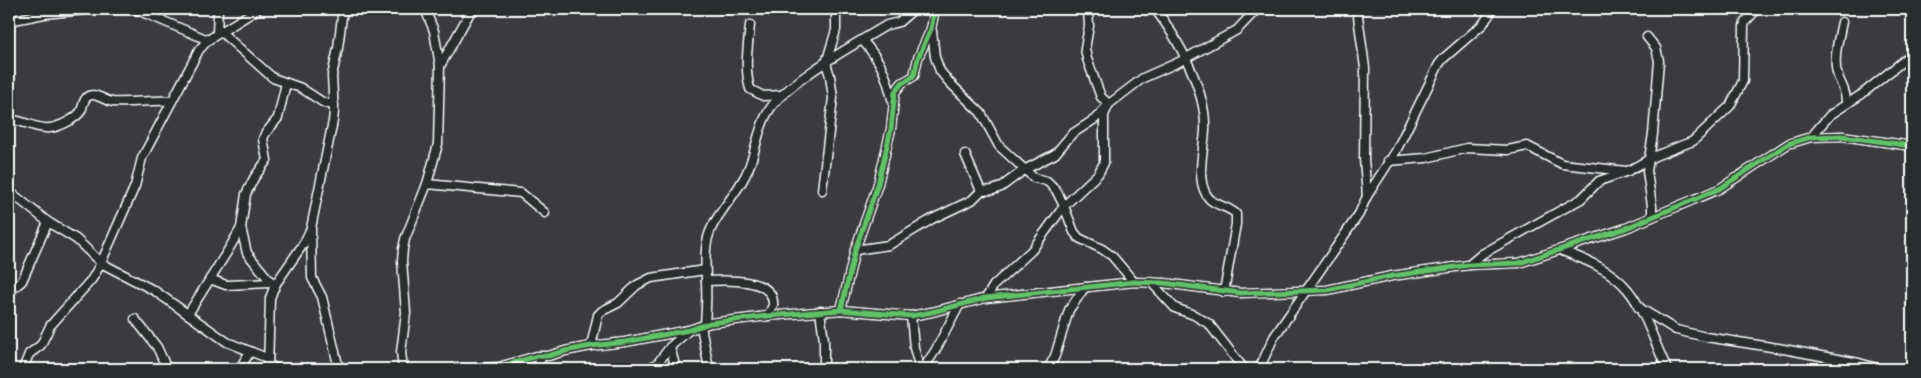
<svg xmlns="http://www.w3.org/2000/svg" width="1921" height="378" font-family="Dekko,sans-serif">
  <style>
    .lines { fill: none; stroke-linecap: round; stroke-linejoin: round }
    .minor-casing { stroke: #fff; stroke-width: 11 }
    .minor { stroke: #2a2d2e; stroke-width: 8 }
    .cycleway-casing { stroke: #2a2d2e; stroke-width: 8 }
    .cycleway { stroke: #61c268; stroke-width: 5 }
  </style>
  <rect width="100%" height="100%" fill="#3b3a3f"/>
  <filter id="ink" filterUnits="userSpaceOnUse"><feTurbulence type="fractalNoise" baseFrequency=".02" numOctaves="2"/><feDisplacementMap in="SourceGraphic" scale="10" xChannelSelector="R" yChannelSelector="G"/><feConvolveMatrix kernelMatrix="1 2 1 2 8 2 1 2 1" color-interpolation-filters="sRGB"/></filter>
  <g filter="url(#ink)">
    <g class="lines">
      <g class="minor-casing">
        <g id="minor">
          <polyline points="135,9 208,40"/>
          <path d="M1155 9C1178 38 1207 92 1205 130 1204 149 1196 177 1206 194 1212 206 1227 205 1236 214V224L1224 292"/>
          <polyline points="1357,9 1365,68 1364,159 1367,196"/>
          <polyline points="9,21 44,14 95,9"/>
          <path d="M1842 22C1839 37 1833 58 1837 73 1840 84 1847 91 1846 103"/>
          <path d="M750 25C748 46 744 68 750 89L763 96 783 95"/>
          <polyline points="932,31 935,57 940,71 949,82 981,113 999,146 1034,178 1047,181 1056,190 1064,206 1074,232 1079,238 1102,249 1112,256 1134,282"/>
          <polyline points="221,32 273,78 301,88 324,103 334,105"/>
          <polyline points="217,34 218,9"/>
          <polyline points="1647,37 1656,48 1659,61 1653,134 1647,171 1652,206 1652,217"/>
          <path d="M862 40C880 60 886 73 892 99"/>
          <polyline points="440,66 472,9"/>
          <path d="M9 120C23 119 36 130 50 128 59 127 76 119 81 111 83 107 83 100 87 97 95 91 104 101 113 102 132 103 152 100 171 101"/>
          <polyline points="1811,137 1830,115 1862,94 1912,54"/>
          <polyline points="965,154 981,191"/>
          <polyline points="1388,161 1426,158 1467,148 1508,150 1527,146 1562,164 1626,171"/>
          <polyline points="427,184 521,193 545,213"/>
          <polyline points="822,190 833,98 830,76 826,63 836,30 836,9"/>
          <polyline points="9,191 48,222 76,239 101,263 155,291 227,342 267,358"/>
          <polyline points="241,228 247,253 275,287"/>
          <polyline points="311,230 312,278 322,297 339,369"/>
          <polyline points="855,250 889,245 932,219 972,200 981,191 993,190 1001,187 1024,170 1055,154 1072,134 1095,119 1109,104 1101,97 1087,59 1085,49 1089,26 1088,9"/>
          <path d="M1560 250C1584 259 1611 269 1628 290 1644 309 1656 346 1667 369"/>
          <polyline points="1469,265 1482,254 1581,199 1599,181 1628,171 1655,156 1693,141 1730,106 1743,81 1744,26 1745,22 1757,9"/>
          <polyline points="210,279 226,285 271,283"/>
          <path d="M706 281C724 280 775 277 773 305 772 308 769 313 768 316"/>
          <polyline points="1151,282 1175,308 1194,315 1209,324 1244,369"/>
          <polyline points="9,292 22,281 48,222"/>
          <polyline points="986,298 994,285 1032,250 1064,206 1098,174 1104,163 1104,115 1109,104 1143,78 1179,62 1237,30 1257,9"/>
          <polyline points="1638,307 1676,330 1706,337 1778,348 1859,363 1880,369"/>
          <polyline points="841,310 911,316 932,312 986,298 1134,282 1164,283 1240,293 1327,290 1392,276 1469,265 1519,263 1626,228 1719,189 1788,144 1811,137 1842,136 1912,146"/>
          <polyline points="820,311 824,340 824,369"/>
          <polyline points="188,314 227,252 241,228 246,194 254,178 267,160 263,139 265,134 278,118 286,83"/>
          <polyline points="911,316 914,348 920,369"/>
          <polyline points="135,319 157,347 167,369"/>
          <path d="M705 324C706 310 707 297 706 283 706 263 703 245 712 227 721 209 736 194 745 176 756 156 756 132 768 112 784 83 857 43 887 25L899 22 914 9"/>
          <polyline points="701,326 709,369"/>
          <polyline points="591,346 598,315 602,311 618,303 637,285 651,278 705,270"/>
          <polyline points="670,347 676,369"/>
          <polyline points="267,363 276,369"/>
          <polyline points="23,369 29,354 41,345 50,326 92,279 101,263 135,186 142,158 199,50 208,40 258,9"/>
          <polyline points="239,369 250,352"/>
          <polyline points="268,369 270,298 275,285 304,243 311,228 333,121 334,112 332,76 338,48 343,9"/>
          <polyline points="403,369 401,352 406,313 402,261 403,249 405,239 427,184 438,144 440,66 434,31 425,9"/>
          <polyline points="468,369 499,367 537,356 548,356 565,351 591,346 625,342 689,330 710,323 768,316 841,310 855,250 878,184 891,129 895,92 902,83 914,76 918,58 931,29 935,9"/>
          <polyline points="538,369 541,357"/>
          <polyline points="646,369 657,364 670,347 688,331"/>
          <polyline points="923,369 935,351 960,304"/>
          <polyline points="1048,369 1055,356 1069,310 1085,287"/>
          <polyline points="1259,369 1274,337 1359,214 1367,196 1396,151 1439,64 1444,58 1483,24 1493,9"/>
        </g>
      </g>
      <use href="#minor" class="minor"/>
      <g class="cycleway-casing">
        <g id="cycleway">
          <polyline points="841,310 911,316 932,312 986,298 1134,282 1164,283 1240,293 1327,290 1392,276 1469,265 1519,263 1626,228 1719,189 1788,144 1811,137 1842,136 1912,146"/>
          <polyline points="468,369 499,367 537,356 548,356 565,351 591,346 625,342 689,330 710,323 768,316 841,310 855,250 878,184 891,129 895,92 902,83 914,76 918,58 931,29 935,9"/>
        </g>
      </g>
      <use href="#cycleway" class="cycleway"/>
    </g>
  </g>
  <rect width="1921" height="378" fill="none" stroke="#2a2d2e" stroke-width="30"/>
  <rect x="15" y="15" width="1891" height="348" fill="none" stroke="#fff" stroke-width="2" filter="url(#ink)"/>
</svg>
